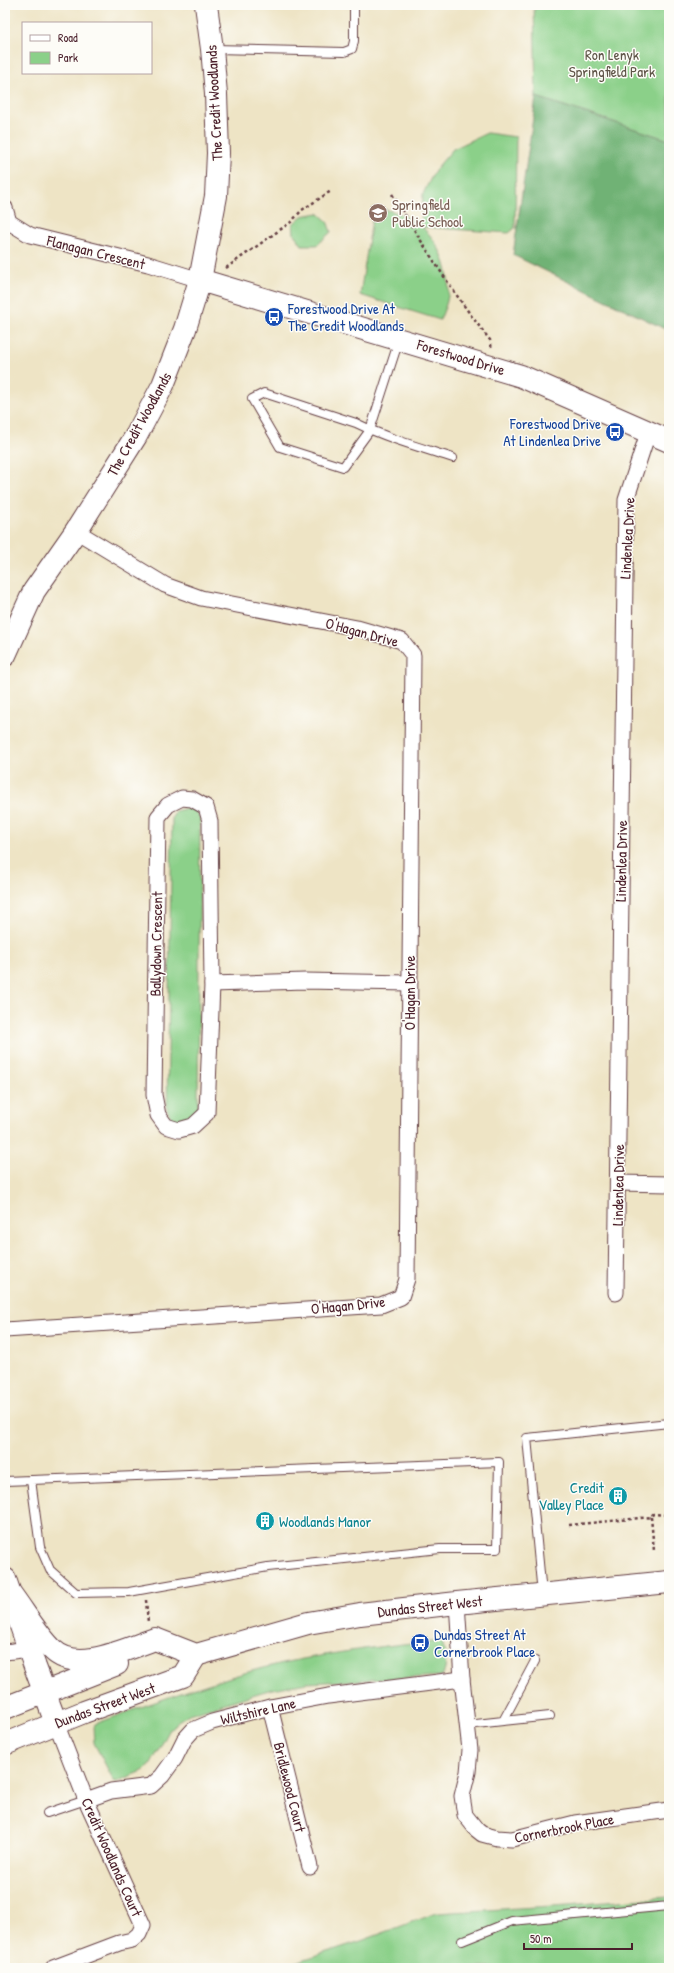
<svg xmlns="http://www.w3.org/2000/svg" width="674" height="1973" font-family="'Patrick Hand',sans-serif">
  <style>
    .green { fill: #8bd089; stroke: #6a785a }
    .forest { fill: #70b275; stroke: #5d6850 }
    .lines { fill: none; stroke-linecap: round; stroke-linejoin: round }
    .lane-casing { stroke: #633d42; stroke-width: 10 }
    .street-casing { stroke: #633d42; stroke-width: 17 }
    .secondary-casing { stroke: #633d42; stroke-width: 24 }
    .primary-casing { stroke: #633d42; stroke-width: 24 }
    .path { stroke: #633d42; stroke-width: 2.5; stroke-dasharray: 3 3; stroke-linecap: butt }
    .lane { stroke: #fff; stroke-width: 8 }
    .street { stroke: #fff; stroke-width: 15 }
    .secondary { stroke: #fff; stroke-width: 22 }
    .primary { stroke: #fff; stroke-width: 22 }
    .labels { text-anchor: middle; dominant-baseline: central; stroke-width: 3; stroke-linejoin: round; paint-order: stroke }
    .park-label { font-size: 15px; fill: #5e5447; stroke: #fdfcf7 }
    .street-label { font-size: 15px; fill: #4a1f2b; stroke: #fdfcf7 }
    .education-label { font-size: 15px; fill: #785e54; stroke: #fdfcf7; text-anchor: start }
    .transit-label { font-size: 15px; fill: #164399; stroke: #fdfcf7; text-anchor: start }
    .culture-label { font-size: 15px; fill: #0d838f; stroke: #fdfcf7; text-anchor: end }
  </style>
  <rect width="100%" height="100%" fill="#fdfcf7"/>
  <filter id="ink" filterUnits="userSpaceOnUse"><feTurbulence type="fractalNoise" baseFrequency=".025" numOctaves="2"/><feDisplacementMap in="SourceGraphic" scale="8" xChannelSelector="R" yChannelSelector="G"/><feConvolveMatrix kernelMatrix="1 2 1 2 8 2 1 2 1" color-interpolation-filters="sRGB"/></filter>
  <filter id="wash" filterUnits="userSpaceOnUse"><feTurbulence type="fractalNoise" baseFrequency=".012" numOctaves="4" result="noise"/><feDisplacementMap in="SourceGraphic" scale="16" xChannelSelector="R" yChannelSelector="G"/><feGaussianBlur stdDeviation="0.9" result="paint"/><feColorMatrix in="noise" values="0 0 0 0 0 0 0 0 0 0 0 0 0 0 0 0 0 1.4 0 .05"/><feComposite in="paint" operator="in"/></filter>
  <g filter="url(#wash)">
    <rect width="100%" height="100%" fill="#eee4c5"/>
    <g class="green">
      <polygon points="534,5 669,5 669,140 536,97"/>
      <polygon points="487,133 516,137 515,228 509,233 421,227 423,194 435,170 453,149"/>
      <path d="M374 207C382 209 390 210 398 213 432 224 452 262 448 296 447 304 443 312 440 320L360 295Z"/>
      <polygon points="318,213 327,221 331,232 317,245 302,245 294,234 293,224 302,216"/>
      <path d="M188 808 195 810 200 818 198 1111C190 1123 186 1125 172 1120L167 1109 172 819 175 811Z"/>
      <path d="M442 1640C444 1651 449 1666 442 1676L307 1683 272 1689 189 1714 178 1721 170 1729 150 1766 143 1771 116 1782 114 1781 94 1743 93 1727 95 1724C157 1701 219 1678 283 1663 335 1652 388 1645 442 1640Z"/>
      <polygon points="669,1897 669,1968 277,1968 361,1941 437,1913 568,1905"/>
    </g>
    <polygon class="forest" points="536,97 669,140 669,227 667,247 669,273 669,331 513,255"/>
  </g>
  <g filter="url(#ink)">
    <g class="lines">
      <g class="lane-casing">
        <g id="lane">
          <polyline points="213,49 344,52 352,49 354,41 354,5"/>
          <path d="M399 340 370 430 343 467 280 447 252 399 264 393 356 423C389 439 419 447 453 458"/>
          <polyline points="5,1481 499,1462 497,1549 440,1549 268,1567 129,1592 76,1593 50,1570 40,1547 31,1480"/>
          <polyline points="542,1594 527,1438 669,1423"/>
          <polyline points="503,1721 550,1716"/>
          <polyline points="467,1725 503,1721 535,1661"/>
          <polyline points="47,1813 86,1800"/>
          <polyline points="462,1941 512,1921 669,1906"/>
        </g>
      </g>
      <g class="street-casing">
        <g id="street">
          <polyline points="5,208 9,222 30,235 148,264 200,280"/>
          <polygon points="182,798 192,799 206,807 210,821 212,984 207,1113 193,1126 179,1130 166,1126 158,1115 154,1095 158,817 168,805"/>
          <polyline points="212,984 305,981 409,983"/>
          <polyline points="618,1183 669,1184"/>
          <polyline points="616,1293 626,500 648,433"/>
          <polyline points="5,1330 381,1305 401,1297 407,1279 413,655 402,641 357,628 201,598 165,585 76,531"/>
          <polyline points="457,1603 462,1679 470,1750 468,1772 462,1796 465,1815 477,1830 482,1834 497,1838 512,1839 575,1823 669,1810"/>
          <polyline points="5,1652 29,1649"/>
          <polyline points="270,1707 310,1867"/>
          <polyline points="86,1800 111,1791 151,1786 162,1776 175,1758 184,1740 193,1730 212,1722 270,1707 328,1696 462,1679"/>
          <polyline points="53,1968 119,1943 132,1940 139,1934 143,1925 86,1800 56,1723"/>
        </g>
      </g>
      <g class="secondary-casing">
        <g id="secondary">
          <polyline points="200,280 521,376 669,441"/>
          <polyline points="5,655 34,591 76,531 136,436 163,385 185,329 200,280 216,196 218,153 216,94 212,49 206,5"/>
          <polyline points="5,1579 35,1667 56,1723"/>
        </g>
      </g>
      <g class="primary-casing">
        <g id="primary">
          <path d="M10 1593C23 1610 38 1636 53 1650 77 1674 128 1648 155 1639L196 1655 308 1623 360 1614 457 1603 669 1582"/>
          <polyline points="5,1708 117,1664"/>
          <polyline points="5,1744 84,1712 183,1676 196,1655"/>
        </g>
      </g>
      <g class="path">
        <path d="M392 194C423 244 453 294 490 340L492 349"/>
        <polyline points="226,268 291,222 302,210 331,191"/>
        <polyline points="651,1517 654,1551"/>
        <polyline points="569,1525 651,1517 653,1514 669,1515"/>
        <polyline points="146,1600 148,1623"/>
      </g>
      <use href="#lane" class="lane"/>
      <use href="#street" class="street"/>
      <use href="#secondary" class="secondary"/>
      <use href="#primary" class="primary"/>
    </g>
  </g>
  <defs>
    <g id="school-disc" transform="scale(1)"><circle r="9.5" fill="#8d6e63" stroke="#fdfcf7"/><path d="M0-5L7-2L0 1L-7-2ZM-4 1L0 2.5L4 1V4Q0 6-4 4Z" fill="#fff"/></g>
    <g id="bus-disc" transform="scale(1)"><circle r="9.5" fill="#1a4fb4" stroke="#fdfcf7"/><path d="M-5-6H5V4H4V6H2V4H-2V6H-4V4H-5ZM-3.5-4V0h7V-4ZM-3.5 1.2v1.5H-2V1.2ZM2 1.2v1.5H3.5V1.2Z" fill="#fff"/></g>
    <g id="building-disc" transform="scale(1)"><circle r="9.5" fill="#0f9aa8" stroke="#fdfcf7"/><path d="M-4-6H4V6H1V3H-1V6H-4ZM-2.5-4.3h1.7v1.8h-1.7ZM.8-4.3h1.7v1.8H.8ZM-2.5-1h1.7V.8h-1.7ZM.8-1h1.7V.8H.8Z" fill="#fff"/></g>
  </defs>
  <g fill-rule="evenodd">
    <use href="#school-disc" x="378" y="213"/>
    <use href="#bus-disc" x="274" y="317"/>
    <use href="#bus-disc" x="615" y="432"/>
    <use href="#building-disc" x="618" y="1496"/>
    <use href="#building-disc" x="265" y="1521"/>
    <use href="#bus-disc" x="420" y="1643"/>
  </g>
  <g class="labels">
    <g class="park-label">
      <text x="612" y="54">Ron Lenyk<tspan x="612" dy="17">Springfield Park</tspan></text>
    </g>
    <g class="street-label">
      <text transform="translate(214 103) rotate(-93)">The Credit Woodlands</text>
      <text transform="translate(96 252) rotate(14)">Flanagan Crescent</text>
      <text transform="translate(461 357) rotate(17)">Forestwood Drive</text>
      <text transform="translate(139 424) rotate(-61)">The Credit Woodlands</text>
      <text transform="translate(627 538) rotate(-87)">Lindenlea Drive</text>
      <text transform="translate(362 632) rotate(15)">O'Hagan Drive</text>
      <text transform="translate(621 861) rotate(-89)">Lindenlea Drive</text>
      <text transform="translate(156 944) rotate(-89)">Ballydown Crescent</text>
      <text transform="translate(409 993) rotate(-90)">O'Hagan Drive</text>
      <text transform="translate(618 1185) rotate(-89)">Lindenlea Drive</text>
      <text transform="translate(348 1305) rotate(-6)">O'Hagan Drive</text>
      <text transform="translate(430 1606) rotate(-6)">Dundas Street West</text>
      <text transform="translate(105 1705) rotate(-20)">Dundas Street West</text>
      <text transform="translate(258 1711) rotate(-13)">Wiltshire Lane</text>
      <text transform="translate(290 1787) rotate(76)">Bridlewood Court</text>
      <text transform="translate(564 1828) rotate(-11)">Cornerbrook Place</text>
      <text transform="translate(112 1857) rotate(66)">Credit Woodlands Court</text>
    </g>
    <g class="education-label">
      <text x="392" y="204">Springfield<tspan x="392" dy="17">Public School</tspan></text>
    </g>
    <g class="transit-label">
      <text x="288" y="308">Forestwood Drive At<tspan x="288" dy="17">The Credit Woodlands</tspan></text>
      <text x="601" y="423" text-anchor="end">Forestwood Drive<tspan x="601" dy="17">At Lindenlea Drive</tspan></text>
      <text x="434" y="1634">Dundas Street At<tspan x="434" dy="17">Cornerbrook Place</tspan></text>
    </g>
    <g class="culture-label">
      <text x="604" y="1487">Credit<tspan x="604" dy="17">Valley Place</tspan></text>
      <text x="279" y="1521" text-anchor="start">Woodlands Manor</text>
    </g>
  </g>
  <rect width="674" height="1973" fill="none" stroke="#fdfcf7" stroke-width="20"/>
  <rect x="22" y="22" width="130" height="52" fill="#fdfcf7" stroke="#b5a4a5"/>
  <rect x="30" y="35" width="20" height="6" fill="#ffffff" stroke="#b5a4a5"/>
  <text x="58" y="42" font-size="12" fill="#4a1f2b">Road</text>
  <rect x="30" y="52" width="20" height="12" fill="#8bd089" stroke="#b5a4a5"/>
  <text x="58" y="62" font-size="12" fill="#4a1f2b">Park</text>
  <path d="M524 1943v6h108v-6" fill="none" stroke="#4a1f2b" stroke-width="2"/>
  <text x="530" y="1943" font-size="12" fill="#4a1f2b" stroke="#fdfcf7" stroke-width="3" paint-order="stroke">50 m</text>
</svg>
